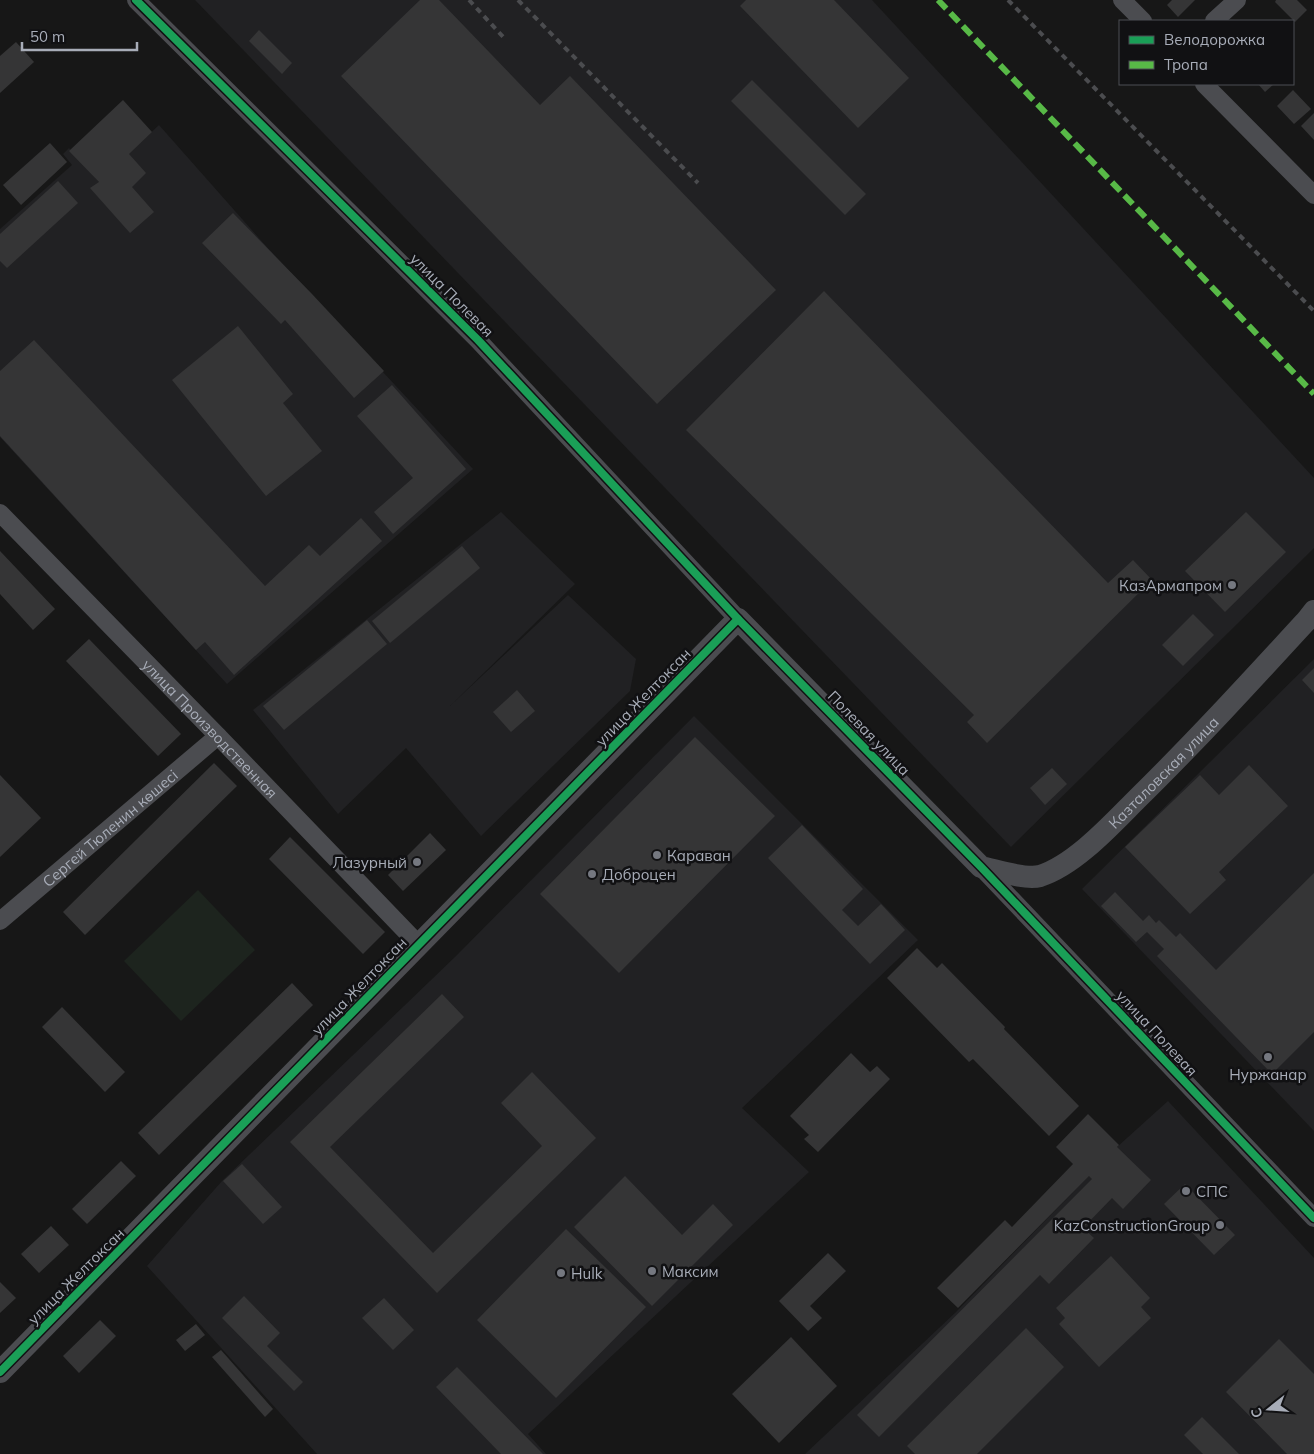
<svg xmlns="http://www.w3.org/2000/svg" width="1314" height="1454" font-family="Mulish,sans-serif">
  <style>
    .built { fill: #212123 }
    .green { fill: #1d241e }
    .building { fill: #353536 }
    .lines { fill: none; stroke-linecap: round; stroke-linejoin: round }
    .minor { stroke: #4b4c50; stroke-width: 18 }
    .tertiary { stroke: #4b4c50; stroke-width: 22 }
    .rail { stroke: #4b4c4f; stroke-width: 4; stroke-dasharray: 6 5; stroke-linecap: butt }
    .quiet { stroke: #58b947; stroke-width: 6; stroke-dasharray: 12 6; stroke-linecap: butt }
    .cycleway-casing { stroke: #111113; stroke-width: 11 }
    .cycleway { stroke: #1a9f57; stroke-width: 8 }
    .poi-dot { fill: #757880; stroke: #111113; stroke-width: 2 }
    .labels { text-anchor: middle; dominant-baseline: central; stroke-width: 5; stroke-linejoin: round; paint-order: stroke }
    .street-label { font-size: 15px; fill: #a8adb8; stroke: #111113 }
    .poi-label { font-size: 15px; fill: #a8adb8; stroke: #111113; text-anchor: start }
  </style>
  <rect width="100%" height="100%" fill="#171717"/>
  <g class="built">
    <polygon points="195,0 872,0 1314,478 1314,548 1011,847"/>
    <polygon points="159,125 266,246 473,469 227,684 0,437 0,229 72,165 63,154 69,148 99,182"/>
    <polygon points="501,512 575,584 450,706 568,595 636,659 630,691 481,836 406,748 338,814 253,710"/>
    <polygon points="1314,659 1314,1131 1082,889"/>
    <polygon points="694,716 918,940 742,1108 809,1172 528,1434 546,1454 317,1454 147,1266 222,1181 456,956"/>
    <polygon points="1168,1101 1314,1258 1314,1454 805,1454 956,1312 1117,1147"/>
  </g>
  <polygon class="green" points="198,890 255,950 181,1021 124,961"/>
  <g class="building">
    <polygon points="420,0 439,0 540,105 570,76 776,290 657,404 341,76"/>
    <polygon points="746,0 834,0 909,78 858,128 740,6"/>
    <polygon points="1172,0 1195,0 1178,17 1167,5"/>
    <polygon points="1276,0 1297,0 1307,10 1295,22 1275,2"/>
    <polygon points="259,30 292,63 282,74 249,41"/>
    <polygon points="16,42 34,62 0,93 0,56"/>
    <polygon points="752,80 866,194 845,215 731,101"/>
    <polygon points="1258,84 1274,84 1265,92"/>
    <polygon points="1293,90 1311,109 1294,124 1277,106"/>
    <polygon points="123,100 152,132 129,154 146,173 132,187 154,212 130,233 90,188 99,182 69,151"/>
    <polygon points="1314,113 1314,140 1301,126"/>
    <polygon points="50,143 67,162 21,205 3,185"/>
    <polygon points="58,181 78,203 7,268 0,261 0,234"/>
    <polygon points="233,213 312,294 384,371 354,398 285,320 281,324 202,243"/>
    <polygon points="824,291 1108,583 1133,560 1152,580 987,743 967,722 974,715 686,430"/>
    <polygon points="238,326 293,394 283,403 322,451 266,496 172,380"/>
    <polygon points="34,340 265,586 309,545 320,556 361,518 382,541 234,675 205,642 196,650 0,436 0,371"/>
    <polygon points="392,385 466,469 393,534 374,512 413,478 357,416"/>
    <polygon points="1246,512 1286,552 1225,612 1185,571"/>
    <polygon points="462,546 480,568 390,643 372,621"/>
    <polygon points="0,551 55,609 33,630 0,594"/>
    <polygon points="1193,614 1214,635 1183,666 1162,645"/>
    <polygon points="367,620 387,644 284,730 263,706"/>
    <polygon points="89,639 181,734 158,756 66,661"/>
    <polygon points="1314,668 1314,693 1302,680"/>
    <polygon points="517,690 535,711 511,732 493,712"/>
    <polygon points="695,737 775,816 619,973 540,894"/>
    <polygon points="214,763 237,786 85,935 63,912"/>
    <polygon points="1249,765 1288,806 1219,872 1226,880 1190,914 1125,847 1200,775 1219,795"/>
    <polygon points="1052,768 1067,784 1045,805 1030,788"/>
    <polygon points="0,775 41,818 0,857"/>
    <polygon points="802,825 863,889 842,910 858,926 881,904 905,930 870,964 768,858"/>
    <polygon points="430,833 446,850 403,891 388,875"/>
    <polygon points="290,837 385,932 363,954 269,859"/>
    <polygon points="1314,873 1314,1032 1272,1074 1157,956 1164,949 1147,932 1136,942 1101,906 1115,892 1143,921 1149,915 1156,923 1159,920 1176,937 1180,933 1216,970"/>
    <polygon points="917,948 937,968 942,963 1005,1027 1004,1029 1079,1106 1049,1136 973,1059 969,1062 887,978"/>
    <polygon points="292,983 313,1005 159,1155 138,1133"/>
    <polygon points="442,994 464,1017 330,1147 433,1253 542,1146 501,1103 532,1072 596,1138 437,1293 290,1142"/>
    <polygon points="62,1007 125,1072 105,1092 42,1027"/>
    <polygon points="851,1053 870,1072 877,1066 890,1079 818,1152 804,1139 809,1135 790,1116"/>
    <polygon points="1088,1114 1119,1145 1117,1147 1151,1180 1123,1209 1112,1198 1083,1228 1094,1238 1049,1284 1040,1275 879,1437 857,1415 1092,1179 1089,1176 958,1308 937,1288 1005,1220 1012,1227 1073,1164 1056,1147"/>
    <polygon points="121,1161 136,1176 87,1224 72,1209"/>
    <polygon points="242,1164 282,1207 263,1224 223,1181"/>
    <polygon points="625,1176 682,1235 713,1204 733,1225 652,1306 574,1227"/>
    <polygon points="1185,1184 1235,1235 1214,1255 1164,1204"/>
    <polygon points="51,1226 69,1245 39,1273 21,1254"/>
    <polygon points="566,1229 646,1307 556,1398 477,1320"/>
    <polygon points="828,1253 846,1271 810,1306 822,1318 808,1331 779,1301"/>
    <polygon points="1111,1256 1150,1298 1141,1307 1151,1318 1099,1367 1059,1324 1065,1318 1056,1308"/>
    <polygon points="0,1282 16,1298 0,1313"/>
    <polygon points="244,1296 280,1333 267,1346 303,1382 294,1391 222,1318"/>
    <polygon points="384,1298 414,1330 393,1350 362,1318"/>
    <polygon points="100,1320 116,1336 79,1373 63,1356"/>
    <polygon points="196,1324 205,1335 185,1351 176,1340"/>
    <polygon points="1026,1328 1064,1367 977,1454 915,1454 907,1446"/>
    <polygon points="791,1337 837,1386 779,1443 732,1394"/>
    <polygon points="1279,1339 1314,1374 1314,1454 1287,1454 1226,1392"/>
    <polygon points="221,1350 273,1409 265,1417 212,1357"/>
    <polygon points="457,1367 543,1454 501,1454 436,1387"/>
    <polygon points="1202,1417 1239,1454 1203,1454 1184,1435"/>
  </g>
  <g class="lines">
    <g class="minor">
      <polyline points="136,0 478,340 738,619"/>
      <polyline points="1122,0 1143,21"/>
      <polyline points="1214,21 1237,0"/>
      <polyline points="1204,84 1314,195"/>
      <path id="s1" d="M0 513 218 736 419 945"/>
      <polyline points="981,867 1314,1218"/>
      <path id="s2" d="M0 921 218 736"/>
    </g>
    <path class="tertiary" id="s3" d="M0 1372 738 619 981 867C996 870 1025 880 1040 876 1075 865 1112 824 1137 799 1196 741 1251 681 1307 620L1314 611"/>
    <g class="rail">
      <polyline points="469,0 506,40"/>
      <polyline points="518,0 698,183"/>
      <polyline points="1008,0 1314,311"/>
    </g>
    <polyline class="quiet" points="938,0 1314,394"/>
    <g class="cycleway-casing">
      <g id="cycleway">
        <polyline points="136,0 478,340 738,619 981,867 1314,1218"/>
        <polyline points="0,1372 738,619"/>
      </g>
    </g>
    <use href="#cycleway" class="cycleway"/>
  </g>
  <g class="poi-dot">
    <circle cx="1232" cy="585" r="5"/>
    <circle cx="657" cy="855" r="5"/>
    <circle cx="417" cy="862" r="5"/>
    <circle cx="592" cy="874" r="5"/>
    <circle cx="1268" cy="1057" r="5"/>
    <circle cx="1186" cy="1191" r="5"/>
    <circle cx="1220" cy="1225" r="5"/>
    <circle cx="652" cy="1271" r="5"/>
    <circle cx="561" cy="1273" r="5"/>
  </g>
  <g class="labels">
    <g class="street-label">
      <text transform="translate(452 295) rotate(45)">улица Полевая</text>
      <text transform="translate(643 697) rotate(-46)">улица Желтоксан</text>
      <text stroke="none"><textPath href="#s1" startOffset="301">улица Производственная</textPath></text>
      <text transform="translate(869 733) rotate(46)">Полевая улица</text>
      <text stroke="none"><textPath href="#s3" startOffset="1624">Казталовская улица</textPath></text>
      <text stroke="none"><textPath href="#s2" startOffset="144">Сергей Тюленин көшесі</textPath></text>
      <text transform="translate(359 986) rotate(-46)">улица Желтоксан</text>
      <text transform="translate(1157 1033) rotate(47)">улица Полевая</text>
      <text transform="translate(76 1276) rotate(-45)">улица Желтоксан</text>
    </g>
    <g class="poi-label">
      <text x="1222" y="585" text-anchor="end">КазАрмапром</text>
      <text x="667" y="855">Караван</text>
      <text x="407" y="862" text-anchor="end">Лазурный</text>
      <text x="602" y="874">Доброцен</text>
      <text x="1268" y="1074" text-anchor="middle">Нуржанар</text>
      <text x="1196" y="1191">СПС</text>
      <text x="1210" y="1225" text-anchor="end">KazConstructionGroup</text>
      <text x="662" y="1271">Максим</text>
      <text x="571" y="1273">Hulk</text>
    </g>
  </g>
  <rect x="1119" y="20" width="175" height="65" fill="#111113" stroke="#4d4f55"/>
  <rect x="1129" y="36" width="25" height="8" fill="#1a9f57" stroke="#4d4f55"/>
  <text x="1164" y="45" font-size="15" fill="#a8adb8">Велодорожка</text>
  <rect x="1129" y="61" width="25" height="8" fill="#58b947" stroke="#4d4f55"/>
  <text x="1164" y="70" font-size="15" fill="#a8adb8">Тропа</text>
  <g transform="translate(1269 1409) rotate(253)" stroke="#111113" stroke-width="4" paint-order="stroke">
  <path d="M0-4L9 19L0 12L-9 19Z" fill="#a8adb8"/>
  <text y="-8" font-size="14" font-weight="bold" text-anchor="middle" fill="#a8adb8">С</text>
  </g>
  <path d="M22 42v8h115v-8" fill="none" stroke="#a8adb8" stroke-width="2.5"/>
  <text x="30" y="42" font-size="15" fill="#a8adb8" stroke="#111113" stroke-width="4" paint-order="stroke">50 m</text>
</svg>
